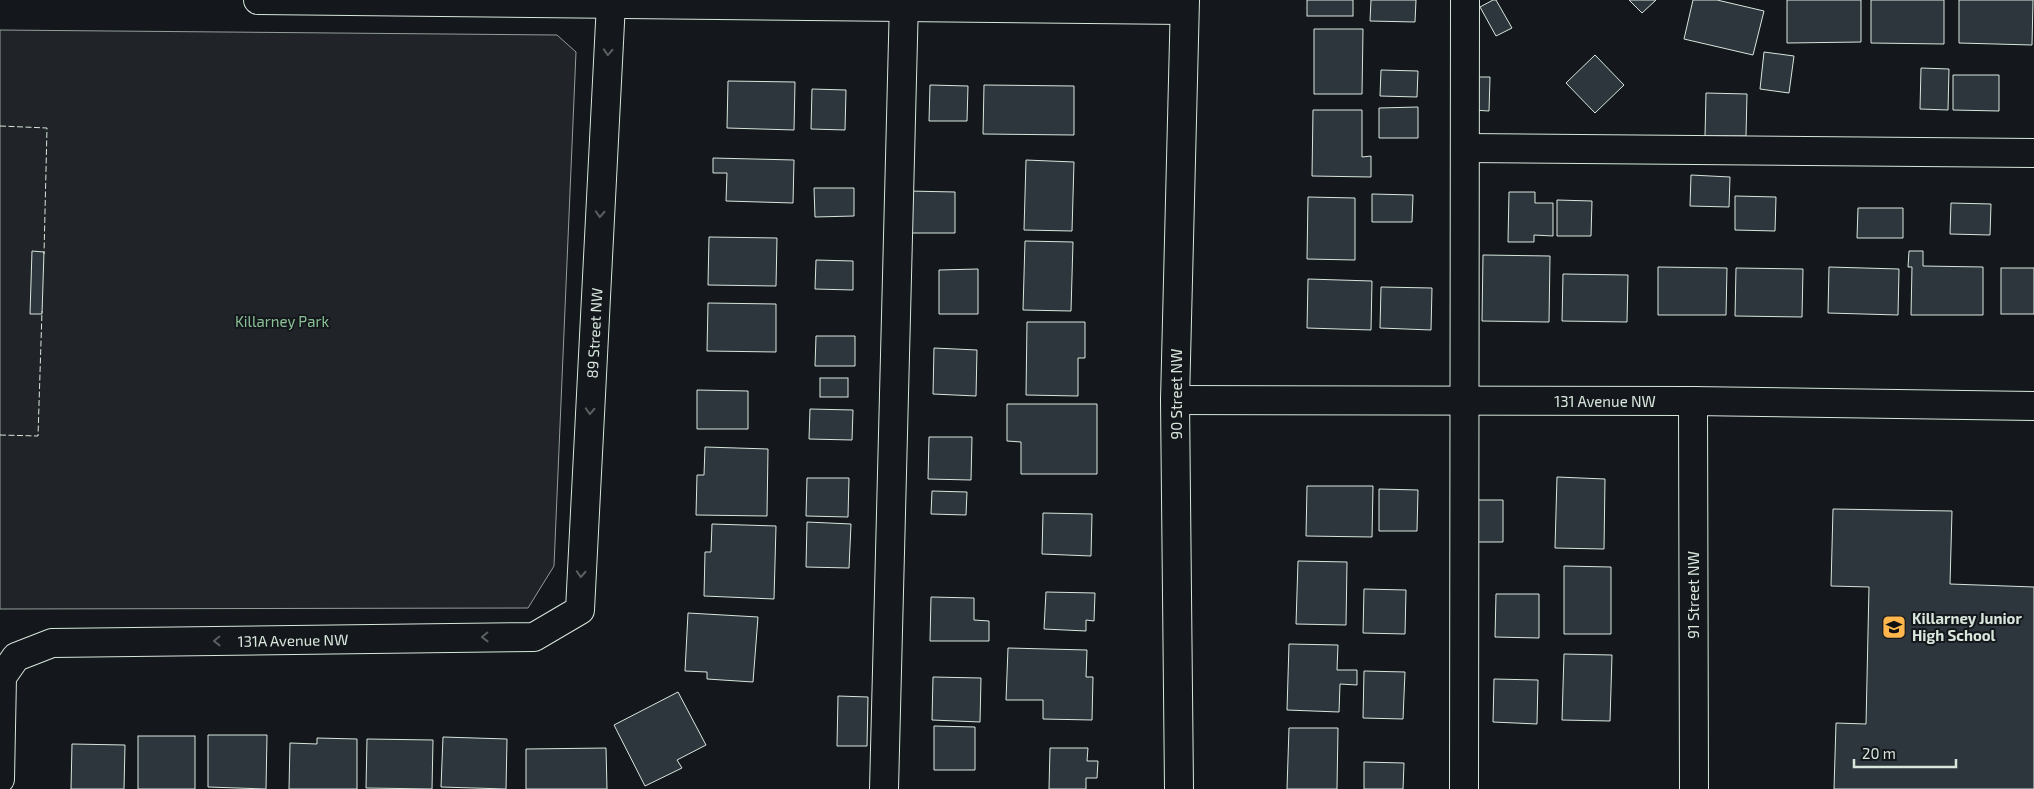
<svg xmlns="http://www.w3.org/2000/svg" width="2034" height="789" font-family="'Exo 2',sans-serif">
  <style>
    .green { fill: #202428; stroke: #939e99 }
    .building { fill: #2c363c; stroke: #d8e6dc }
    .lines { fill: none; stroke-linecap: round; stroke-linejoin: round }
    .minor-casing { stroke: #d8e6dc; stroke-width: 30 }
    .minor { stroke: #14181c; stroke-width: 28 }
    .fence { stroke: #d8e6dc; stroke-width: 1; stroke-dasharray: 6 2.5; stroke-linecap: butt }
    .oneway { stroke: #59605f }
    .labels { text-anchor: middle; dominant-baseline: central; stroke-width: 4; stroke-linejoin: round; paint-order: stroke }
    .park-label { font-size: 15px; fill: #8ac095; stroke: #14181c }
    .street-label { font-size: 15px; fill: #d8e6dc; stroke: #14181c }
    .poi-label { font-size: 15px; font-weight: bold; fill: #d8e6dc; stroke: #14181c; text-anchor: start }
  </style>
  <rect width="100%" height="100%" fill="#14181c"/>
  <polygon class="green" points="0,30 557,35 576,52 554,566 528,608 0,609"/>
  <g class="building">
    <rect x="1307" y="0" width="46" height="16"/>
    <polygon points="1371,0 1416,0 1415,22 1370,21"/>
    <polygon points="1493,0 1496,0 1512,28 1496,36 1480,7"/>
    <polygon points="1629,0 1656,0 1642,13"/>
    <polygon points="1693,0 1717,0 1764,11 1753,55 1684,39"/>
    <polygon points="1787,0 1861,0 1861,42 1787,43"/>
    <polygon points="1871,0 1944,0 1944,44 1871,43"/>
    <polygon points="1959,0 2033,0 2032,45 1959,43"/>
    <polygon points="1314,29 1363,29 1362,94 1314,94"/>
    <polygon points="1764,52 1794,56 1789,93 1760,89"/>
    <polygon points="1595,55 1624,85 1595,113 1566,83"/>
    <polygon points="1921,68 1949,69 1948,110 1920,109"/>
    <polygon points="1381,70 1418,71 1417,97 1380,96"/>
    <polygon points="1953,75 1999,75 1999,111 1953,110"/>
    <polygon points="1473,77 1490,77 1489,111 1472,110"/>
    <polygon points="728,81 795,82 794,130 727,128"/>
    <polygon points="930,85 968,86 967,121 929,121"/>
    <polygon points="984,85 1074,86 1074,135 983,134"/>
    <polygon points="812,89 846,90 845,130 811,129"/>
    <polygon points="1706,93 1747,94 1746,136 1705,136"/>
    <polygon points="1418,107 1418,138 1379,138 1379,108"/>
    <polygon points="1313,110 1362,110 1362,157 1371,156 1371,177 1312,176"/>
    <polygon points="713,158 794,160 793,203 726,201 727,173 713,173"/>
    <polygon points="1026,160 1074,162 1072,231 1024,230"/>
    <polygon points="1691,175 1730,177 1729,207 1690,206"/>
    <polygon points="814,188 854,188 854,216 815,217"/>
    <polygon points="908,191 955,192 955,233 908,233"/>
    <polygon points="1509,192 1535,192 1535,203 1553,203 1553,236 1534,235 1534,242 1508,242"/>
    <polygon points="1372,194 1413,195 1412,222 1372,222"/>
    <polygon points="1735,196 1776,197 1775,231 1735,230"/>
    <polygon points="1308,197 1355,198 1355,260 1307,259"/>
    <polygon points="1557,200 1592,201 1591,236 1557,236"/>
    <polygon points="1951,203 1991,204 1990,235 1950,234"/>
    <polygon points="1858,208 1903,208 1903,238 1857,238"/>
    <polygon points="709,237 777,238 776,286 708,285"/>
    <polygon points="1025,241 1073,242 1071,311 1023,310"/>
    <polygon points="32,251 44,252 42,314 30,314"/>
    <polygon points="1909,251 1923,251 1923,266 1983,267 1983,315 1911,315 1912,267 1908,267"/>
    <polygon points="1483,255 1550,256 1549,322 1482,321"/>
    <polygon points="816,260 853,261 853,290 815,289"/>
    <polygon points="1658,267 1727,268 1726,315 1658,315"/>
    <polygon points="1829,267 1899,269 1898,315 1828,313"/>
    <polygon points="1736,268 1803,269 1802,317 1735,316"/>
    <rect x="2001" y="268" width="33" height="46"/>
    <polygon points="978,269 978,314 939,314 939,270"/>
    <polygon points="1563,274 1628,275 1627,322 1562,321"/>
    <polygon points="1308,279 1372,281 1371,330 1307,328"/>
    <polygon points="1381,287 1432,288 1431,330 1380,328"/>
    <polygon points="708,303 776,304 776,352 707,351"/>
    <polygon points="1027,322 1085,322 1085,358 1078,358 1078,396 1026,395"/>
    <polygon points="816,336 855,336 855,366 815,366"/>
    <polygon points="934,348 977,350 976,396 933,394"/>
    <rect x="820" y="378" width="28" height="19"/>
    <polygon points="697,390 748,391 748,429 697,429"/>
    <polygon points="1007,404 1097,404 1097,474 1021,474 1021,442 1007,441"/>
    <polygon points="810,409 853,410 852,440 809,439"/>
    <polygon points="929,437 972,437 971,480 928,479"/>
    <polygon points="705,447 768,449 767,516 696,515 697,475 704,475"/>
    <polygon points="1557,477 1605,479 1604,549 1555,548"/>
    <polygon points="807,478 849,478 848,517 806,516"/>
    <polygon points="1307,486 1373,486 1372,537 1306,536"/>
    <polygon points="1379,489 1418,490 1417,531 1379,531"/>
    <polygon points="932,491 967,492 966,515 931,514"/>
    <polygon points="1471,500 1503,500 1503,542 1472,542"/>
    <polygon points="1833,509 1952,511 1950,584 2034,587 2034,789 1834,789 1836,723 1866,724 1869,587 1831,586"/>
    <polygon points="1043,513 1092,514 1091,556 1042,554"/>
    <polygon points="807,522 851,524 849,568 806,567"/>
    <polygon points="712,524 776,526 774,599 704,596 705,552 711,552"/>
    <polygon points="1298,561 1347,562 1346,625 1296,624"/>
    <polygon points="1564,566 1611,567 1611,634 1564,634"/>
    <polygon points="1364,589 1406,590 1405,634 1363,633"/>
    <polygon points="1046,592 1095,593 1094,621 1086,620 1086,631 1044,629"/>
    <polygon points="1496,594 1539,594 1539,638 1495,637"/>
    <polygon points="931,597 974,598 974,620 989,621 989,641 930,641"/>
    <polygon points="688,613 758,617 753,682 707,679 707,672 685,671"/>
    <polygon points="1289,644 1338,645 1337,670 1357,670 1357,685 1340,684 1339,712 1287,710"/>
    <polygon points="1008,648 1087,650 1086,677 1093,677 1092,720 1043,719 1043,700 1006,700"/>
    <polygon points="1564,654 1612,655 1610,721 1562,720"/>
    <polygon points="1364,671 1405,672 1403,719 1363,718"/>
    <polygon points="933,677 981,678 980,722 932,720"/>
    <polygon points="1494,679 1538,680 1537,724 1493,722"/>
    <polygon points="678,692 706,745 677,760 682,768 645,786 614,725"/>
    <polygon points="838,696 868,697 867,746 837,746"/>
    <polygon points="934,726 975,727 975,770 934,770"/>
    <polygon points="1289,728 1338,728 1337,789 1287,789"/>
    <polygon points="208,735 267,735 266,789 208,787"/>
    <rect x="138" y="736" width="57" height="53"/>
    <polygon points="443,737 507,739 506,789 441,787"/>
    <polygon points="317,738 357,739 357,789 289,789 290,743 317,744"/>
    <polygon points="367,739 433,740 432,789 366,788"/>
    <polygon points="72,744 125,745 124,789 71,789"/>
    <polygon points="606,748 607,789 526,789 526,749"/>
    <polygon points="1050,748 1088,748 1087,761 1098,761 1097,778 1086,778 1086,789 1049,789"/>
    <polygon points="1364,762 1404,763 1403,789 1364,789"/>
  </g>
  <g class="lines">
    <g class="minor-casing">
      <g id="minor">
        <polyline points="258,0 1184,10"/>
        <polyline points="1466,148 2034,153"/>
        <polyline points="1175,400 1693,401 2034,406"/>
        <polyline points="1693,401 1694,789"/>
        <polyline points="0,779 2,677 16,657 52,643 534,637 580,610 611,3"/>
        <polyline points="884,789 904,0"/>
        <polyline points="1179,789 1175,400 1185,0"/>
        <polyline points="1464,789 1465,0"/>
      </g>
    </g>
    <use href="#minor" class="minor"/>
    <g class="fence">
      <polyline points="0,126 47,128 44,254"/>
      <polyline points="0,435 38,436 42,311"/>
    </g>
  </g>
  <defs><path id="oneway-chevron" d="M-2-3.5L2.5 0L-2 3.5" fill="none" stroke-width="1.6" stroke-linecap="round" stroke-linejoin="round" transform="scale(1.25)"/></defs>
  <g class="oneway">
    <use href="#oneway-chevron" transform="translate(608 52) rotate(93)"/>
    <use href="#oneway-chevron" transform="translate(600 214) rotate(93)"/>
    <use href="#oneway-chevron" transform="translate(590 411) rotate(93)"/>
    <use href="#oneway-chevron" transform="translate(581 574) rotate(93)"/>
    <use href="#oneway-chevron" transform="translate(485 637) rotate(179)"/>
    <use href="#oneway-chevron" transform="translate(217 641) rotate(179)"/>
  </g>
  <defs>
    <g id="school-square" transform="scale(1.25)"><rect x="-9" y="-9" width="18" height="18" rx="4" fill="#ffb74d" stroke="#14181c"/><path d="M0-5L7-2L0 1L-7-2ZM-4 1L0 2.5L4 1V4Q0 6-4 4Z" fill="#111"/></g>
  </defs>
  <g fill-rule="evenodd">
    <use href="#school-square" x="1894" y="627"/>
  </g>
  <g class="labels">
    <g class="park-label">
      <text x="282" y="321">Killarney Park</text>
    </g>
    <g class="street-label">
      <text transform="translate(594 333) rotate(-87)">89 Street NW</text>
      <text transform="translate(1176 394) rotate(-90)">90 Street NW</text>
      <text x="1605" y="401">131 Avenue NW</text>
      <text transform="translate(1693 595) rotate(-90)">91 Street NW</text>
      <text transform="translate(293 640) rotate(-1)">131A Avenue NW</text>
    </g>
    <g class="poi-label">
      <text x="1912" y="618">Killarney Junior<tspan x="1912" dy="17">High School</tspan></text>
    </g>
  </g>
  <path d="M1854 759v8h102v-8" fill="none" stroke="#d8e6dc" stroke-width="2.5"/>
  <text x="1862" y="759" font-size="15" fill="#d8e6dc" stroke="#14181c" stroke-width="4" paint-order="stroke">20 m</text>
</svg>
